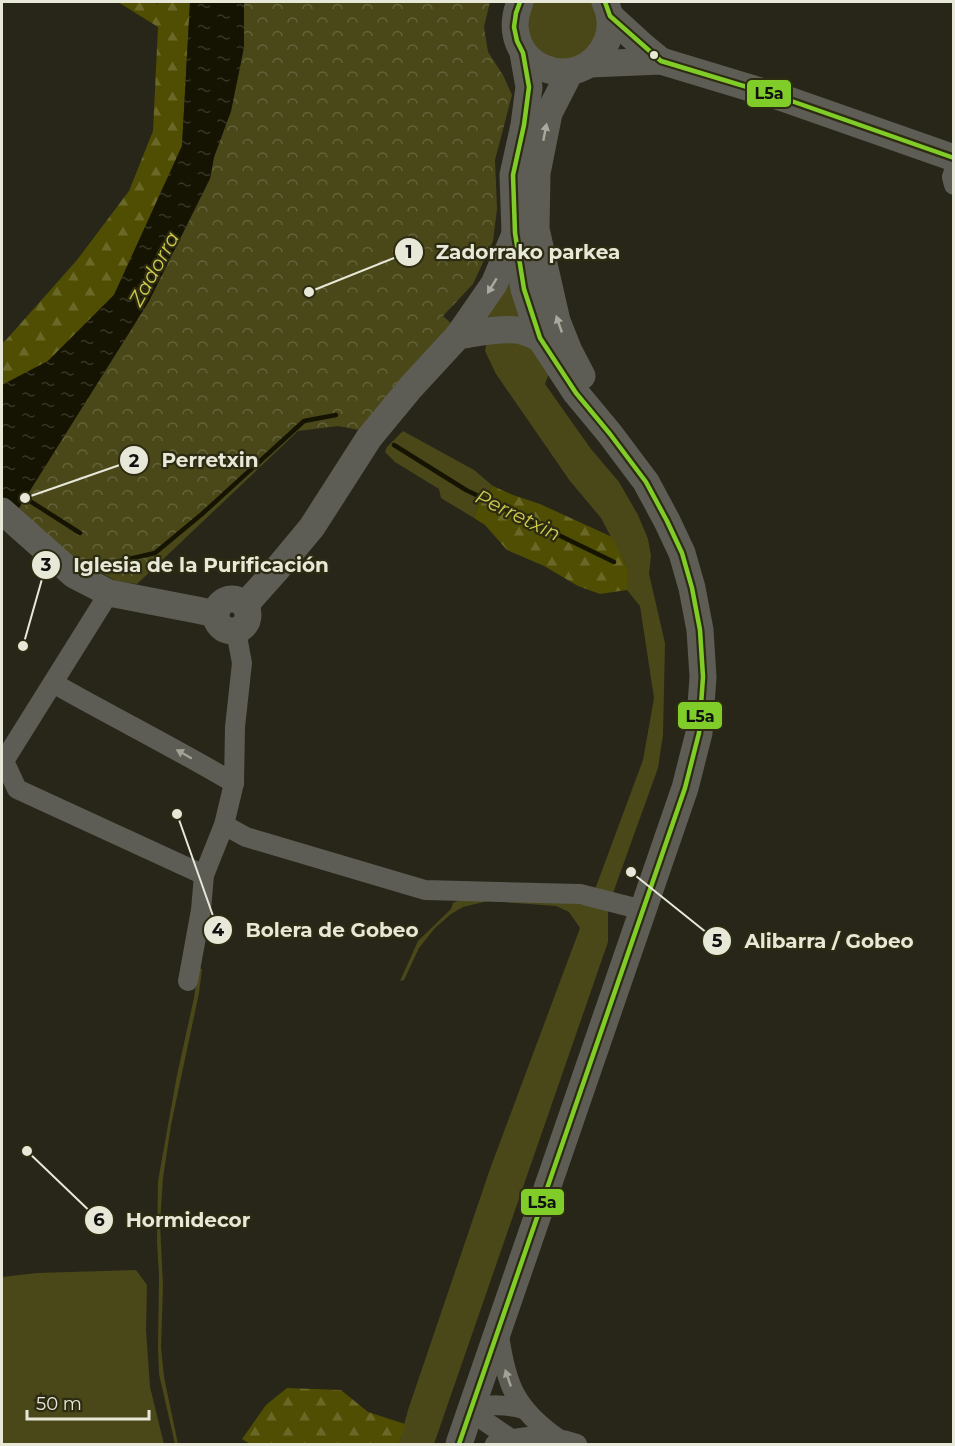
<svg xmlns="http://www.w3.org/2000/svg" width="955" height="1446" font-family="Montserrat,sans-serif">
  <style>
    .grass { fill: #4a4819 }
    .forest { fill: url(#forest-firs) }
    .park { fill: url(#park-crowns) }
    .water { fill: url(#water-ripples) }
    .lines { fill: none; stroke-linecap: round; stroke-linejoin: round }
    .stream { stroke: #151402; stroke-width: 4.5 }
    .street { stroke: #5d5c55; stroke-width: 20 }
    .secondary { stroke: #5e5d55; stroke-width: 27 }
    .bus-1-casing { stroke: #2d2c13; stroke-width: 9 }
    .bus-1 { stroke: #80cc28; stroke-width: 4.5 }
    .oneway { fill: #a9a99d }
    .oneway2 { fill: #a2a296 }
    .bus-dot { fill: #e7e8d8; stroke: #2d2c13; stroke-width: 2 }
    .labels { text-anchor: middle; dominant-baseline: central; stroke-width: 4.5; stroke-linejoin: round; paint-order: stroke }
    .water-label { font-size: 20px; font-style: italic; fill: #d0cc4b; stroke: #2d2c13 }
    .leader { fill: none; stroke: #e7e8d8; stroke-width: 2 }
    .callout-dot { fill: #e7e8d8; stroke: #2d2c13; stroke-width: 2 }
    .mark-label { font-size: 18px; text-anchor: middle; font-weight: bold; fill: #111 }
    .callout-label { font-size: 20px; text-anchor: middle; font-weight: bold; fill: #e7e8d8; stroke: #2d2c13; stroke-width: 4.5; stroke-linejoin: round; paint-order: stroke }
    .line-badge { stroke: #2d2c13; stroke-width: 2 }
    .pale-badge-label { font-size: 16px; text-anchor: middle; font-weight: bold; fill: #111 }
  </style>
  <defs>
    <pattern id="forest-firs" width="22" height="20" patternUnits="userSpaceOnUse" patternTransform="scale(1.5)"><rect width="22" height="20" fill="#504e03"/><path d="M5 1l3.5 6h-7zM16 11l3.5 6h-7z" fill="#696827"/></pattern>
    <pattern id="park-crowns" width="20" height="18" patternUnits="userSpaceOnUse" patternTransform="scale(1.5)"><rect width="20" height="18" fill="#4a4819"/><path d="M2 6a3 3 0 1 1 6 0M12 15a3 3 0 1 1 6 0" fill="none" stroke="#64623a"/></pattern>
    <pattern id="water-ripples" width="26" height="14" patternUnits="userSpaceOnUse" patternTransform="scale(1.5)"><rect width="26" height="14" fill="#151402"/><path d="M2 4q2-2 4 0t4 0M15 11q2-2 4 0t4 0" fill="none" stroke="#373626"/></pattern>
  </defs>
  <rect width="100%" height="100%" fill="#272619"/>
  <g class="grass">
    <polygon points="530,2 596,2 603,12 595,50 560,65 528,45"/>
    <polygon points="513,258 529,326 474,327"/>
    <polygon points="515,339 537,352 550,371 545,384 591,449 619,482 638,515 648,539 651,556 649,574 665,643 663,735 658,768 613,893 594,892 643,760 654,698 640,606 627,590 627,567 601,518 570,481 496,374 485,351 487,341"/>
    <polygon points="403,431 474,470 493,486 480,499 474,518 441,498 439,489 395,462 385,452 387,447"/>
    <polygon points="466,897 541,898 608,909 608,942 434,1444 399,1444 408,1410 490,1169 580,928 569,912 556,906 488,901 463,907 451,914 435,928 419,948 404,980 400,981 418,941 451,909 453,903"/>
    <polygon points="198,968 202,969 199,993 171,1125 163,1178 160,1223 163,1286 161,1347 164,1377 178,1444 175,1444 159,1374 158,1349 159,1275 157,1242 158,1181 177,1075 194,998"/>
    <polygon points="136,1270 147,1285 146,1330 150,1387 164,1444 2,1444 2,1277 37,1273"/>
  </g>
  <g class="forest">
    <polygon points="118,2 153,2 158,4 159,2 190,2 182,146 114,295 48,361 2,385 2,343 6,340 77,260 129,191 153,131 158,27"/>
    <polygon points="493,486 513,495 540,504 612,537 627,567 627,590 600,594 578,586 544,566 507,550 485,525 474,518 480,499"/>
    <polygon points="287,1388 341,1390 368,1412 405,1424 399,1444 250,1444 242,1439 266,1405"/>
  </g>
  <polygon class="park" points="244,2 490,2 484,27 488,52 503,75 512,95 495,160 497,209 493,241 473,284 443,316 453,325 359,430 338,426 298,431 137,584 116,581 70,556 19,508 149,301 210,179 214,157 231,111 244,47"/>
  <polygon class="water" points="190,2 244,2 244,47 231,111 214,157 210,178 149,301 19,508 2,529 2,385 48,361 114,295 182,146"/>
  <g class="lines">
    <g class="stream">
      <polyline points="394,445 466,490 614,562"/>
      <polyline points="22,496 80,533"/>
      <polyline points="116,562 155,553 202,514 304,421 336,415"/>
    </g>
    <g class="street">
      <polyline points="954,171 952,177 954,185"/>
      <polyline points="109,593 4,761 17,789 204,875"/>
      <path d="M53 683C113 717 175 748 234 783"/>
      <polyline points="224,825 246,837 425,890 580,894 643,910"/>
      <polyline points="188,981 201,910 204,875 224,825 234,783 235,727 242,663 236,631"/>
      <path d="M499 1335C506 1385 515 1408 557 1438"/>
      <path d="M472 1407C491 1405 505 1404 524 1409"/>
      <polyline points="472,1407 486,1422 511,1439"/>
      <path d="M495 1444C526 1434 546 1434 577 1444"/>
    </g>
    <g class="secondary">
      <path d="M520 2C494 68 582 100 607 41 612 29 611 14 605 2"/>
      <polyline points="610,16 644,47 661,61"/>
      <polyline points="590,64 661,61 780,97 954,158"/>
      <polyline points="570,72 549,113 537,173 536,229 557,321 569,351 582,376"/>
      <path d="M458 336C477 333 497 328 517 330 525 331 533 335 540 338"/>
      <polyline points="2,511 74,575 109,593 197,610 216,614"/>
      <circle cx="232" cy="615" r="16"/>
      <polyline points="245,605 278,568 312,527 369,438 411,387 458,336 494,284 515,234"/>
      <polyline points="459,1444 685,788 699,733 703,677 700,630 692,588 682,553 667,521 646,482 610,434 576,393 540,338 524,289 515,233 513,175 524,125 529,87 523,53"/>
    </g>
    <g class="bus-1-casing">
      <g id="bus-1">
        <polyline points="605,2 610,16 661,61 780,97 954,158"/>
        <polyline points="459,1444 685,788 699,733 703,677 700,630 692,588 682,553 667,521 646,482 610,434 576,393 540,338 524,289 515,233 513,175 524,125 529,87 523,53 517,41 514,27 516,13 520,2"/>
      </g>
    </g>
    <use href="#bus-1" class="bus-1"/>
  </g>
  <defs><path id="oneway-solid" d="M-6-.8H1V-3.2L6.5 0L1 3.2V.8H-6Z" transform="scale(1.5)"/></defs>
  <g class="oneway">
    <use href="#oneway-solid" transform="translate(545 132) rotate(-79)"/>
    <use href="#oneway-solid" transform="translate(492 286) rotate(121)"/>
    <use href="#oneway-solid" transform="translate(559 324) rotate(-109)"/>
  </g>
  <g class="oneway2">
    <use href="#oneway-solid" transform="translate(184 754) rotate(-150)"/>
    <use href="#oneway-solid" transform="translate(508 1378) rotate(-109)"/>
  </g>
  <circle class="bus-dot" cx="654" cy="55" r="5"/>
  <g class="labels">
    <g class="water-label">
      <text transform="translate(154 269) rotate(-61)">Zadorra</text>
      <text transform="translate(518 515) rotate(26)">Perretxin</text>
    </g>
  </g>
  <path class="leader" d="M309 292L409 252M25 498L134 460M23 646L46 565M177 814L218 930M631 872L717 941M27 1151L99 1220"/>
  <g class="callout-dot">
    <circle cx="309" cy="292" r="6"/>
    <circle cx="25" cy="498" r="6"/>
    <circle cx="23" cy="646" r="6"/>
    <circle cx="177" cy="814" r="6"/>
    <circle cx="631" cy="872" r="6"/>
    <circle cx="27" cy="1151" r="6"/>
    <circle cx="409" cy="252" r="15"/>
    <circle cx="134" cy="460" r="15"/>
    <circle cx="46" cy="565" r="15"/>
    <circle cx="218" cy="930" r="15"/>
    <circle cx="717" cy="941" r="15"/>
    <circle cx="99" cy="1220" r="15"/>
  </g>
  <g class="mark-label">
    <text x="409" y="258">1</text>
    <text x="134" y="467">2</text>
    <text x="46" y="571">3</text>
    <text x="218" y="936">4</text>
    <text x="717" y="947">5</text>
    <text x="99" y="1226">6</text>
  </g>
  <g class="callout-label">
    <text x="528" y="259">Zadorrako parkea</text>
    <text x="210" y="467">Perretxin</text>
    <text x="201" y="572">Iglesia de la Purificación</text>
    <text x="332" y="937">Bolera de Gobeo</text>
    <text x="829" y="948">Alibarra / Gobeo</text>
    <text x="188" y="1227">Hormidecor</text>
  </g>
  <g class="line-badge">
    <rect x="746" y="79" width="46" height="29" rx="6" fill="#80cc28"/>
    <rect x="677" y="701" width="46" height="29" rx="6" fill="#80cc28"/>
    <rect x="520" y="1188" width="45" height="28" rx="6" fill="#80cc28"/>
  </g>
  <g class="pale-badge-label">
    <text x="769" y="99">L5a</text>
    <text x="700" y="722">L5a</text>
    <text x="542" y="1208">L5a</text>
  </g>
  <rect width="955" height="1446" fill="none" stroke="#e7e8d8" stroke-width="6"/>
  <path d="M27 1410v9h122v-9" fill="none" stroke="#e7e8d8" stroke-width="3"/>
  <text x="36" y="1410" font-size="18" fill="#e7e8d8" stroke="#2d2c13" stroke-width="4.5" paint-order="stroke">50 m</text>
</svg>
